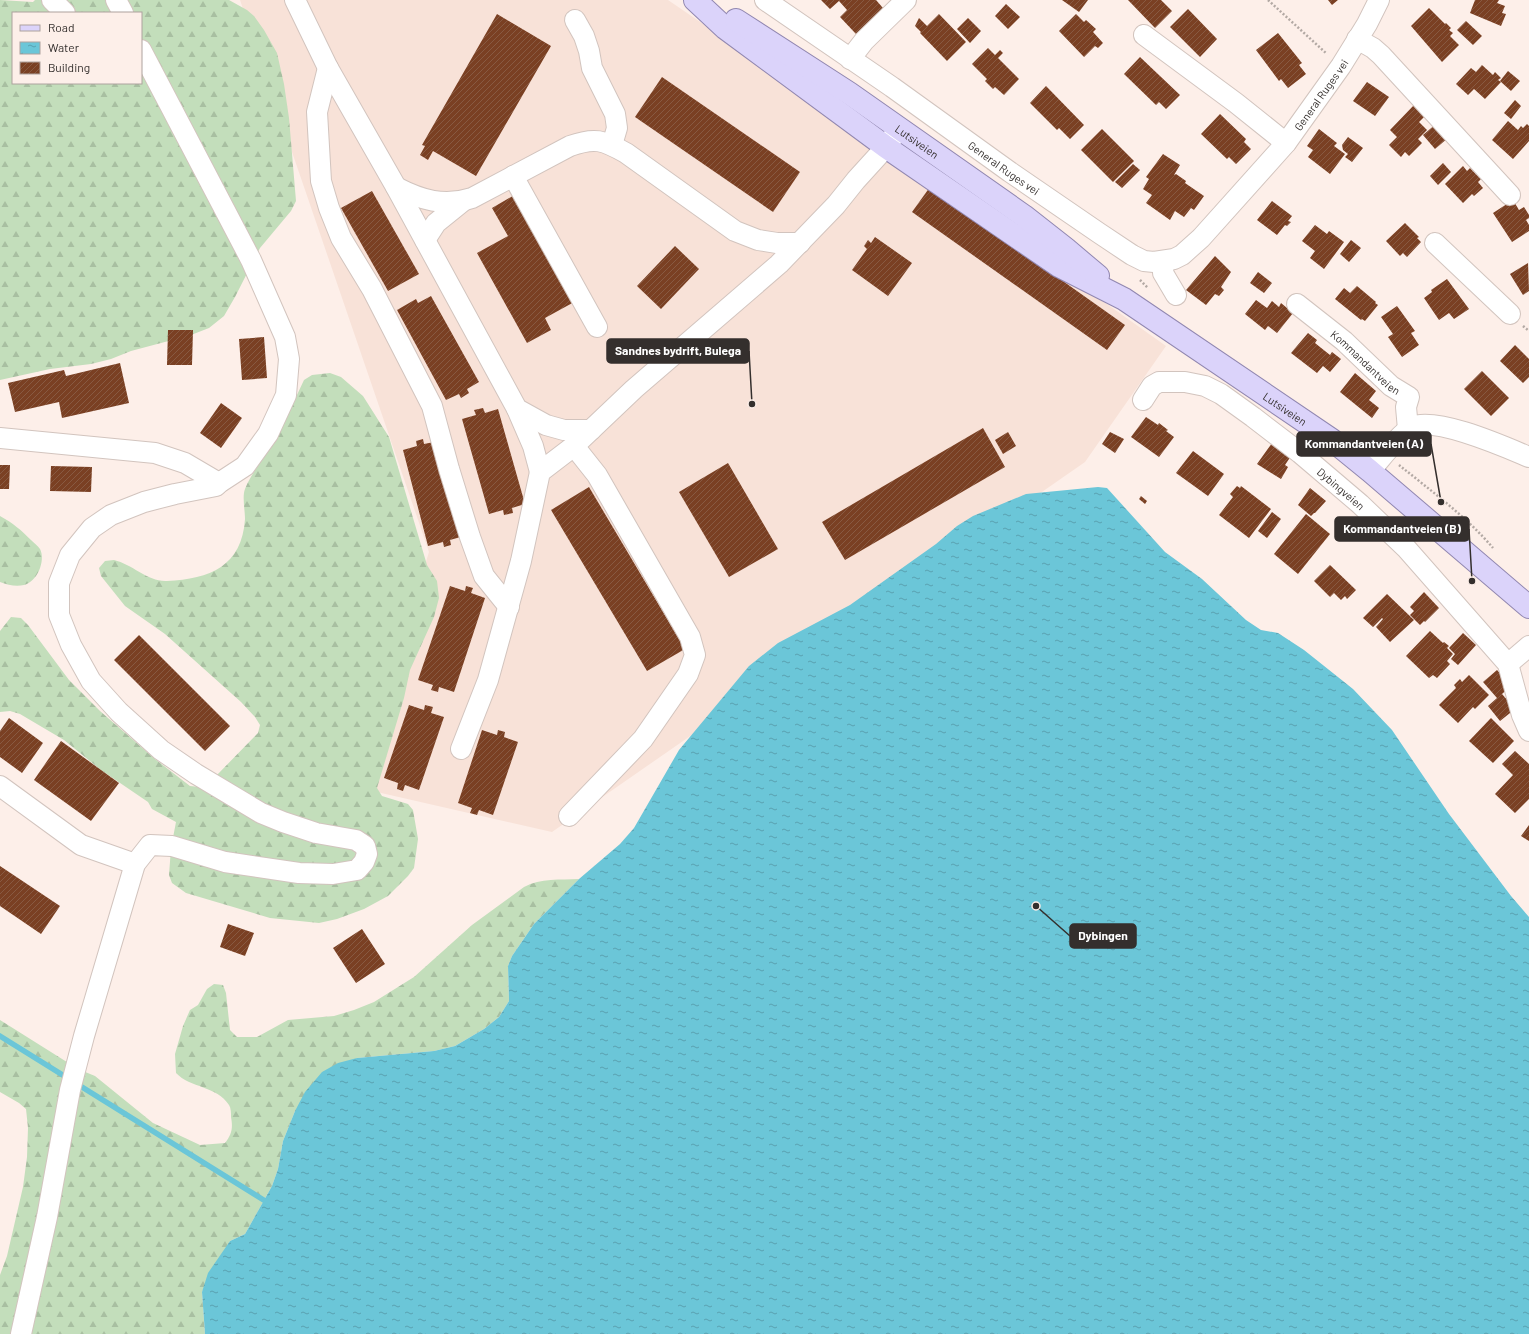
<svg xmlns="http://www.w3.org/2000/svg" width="1529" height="1334" font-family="Barlow,sans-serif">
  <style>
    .built { fill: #f8e2d8 }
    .forest { fill: url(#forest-firs); fill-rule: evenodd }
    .water { fill: url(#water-ripples) }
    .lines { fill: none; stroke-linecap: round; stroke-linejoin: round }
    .stream { stroke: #6bc6d8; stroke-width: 5.5 }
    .building { fill: url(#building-hatch) }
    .minor-casing { stroke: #d2c4be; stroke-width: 22 }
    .major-casing { stroke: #9187b0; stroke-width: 24 }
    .path { stroke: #b3a9a4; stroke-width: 2.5; stroke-dasharray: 2 2; stroke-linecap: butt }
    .minor { stroke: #fff; stroke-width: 20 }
    .major { stroke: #dbd3fa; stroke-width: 22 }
    .labels { text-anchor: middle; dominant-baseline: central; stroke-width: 4; stroke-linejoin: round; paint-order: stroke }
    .street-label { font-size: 11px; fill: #342f2d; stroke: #fdefe9 }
    .leader { fill: none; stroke: #342f2d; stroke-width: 1.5 }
    .callout-dot { fill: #342f2d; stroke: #fdefe9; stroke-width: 1.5 }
    .callout { fill: #342f2d; stroke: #342f2d; stroke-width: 1.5 }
    .callout-label { font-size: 12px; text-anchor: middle; font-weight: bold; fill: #fff }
  </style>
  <defs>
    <pattern id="forest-firs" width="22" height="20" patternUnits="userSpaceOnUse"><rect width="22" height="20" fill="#c3debb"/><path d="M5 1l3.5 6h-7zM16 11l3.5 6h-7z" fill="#a8bfa1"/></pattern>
    <pattern id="water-ripples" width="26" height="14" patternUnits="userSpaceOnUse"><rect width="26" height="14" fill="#6bc6d8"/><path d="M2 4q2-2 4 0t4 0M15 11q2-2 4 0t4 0" fill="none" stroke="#59a1b0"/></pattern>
    <pattern id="building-hatch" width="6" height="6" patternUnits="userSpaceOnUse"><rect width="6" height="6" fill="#7a4023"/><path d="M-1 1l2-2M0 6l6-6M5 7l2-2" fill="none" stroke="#885a42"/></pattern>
  </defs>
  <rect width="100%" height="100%" fill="#fdefe9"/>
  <polygon class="built" points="240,0 668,0 935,182 1166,346 1085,462 552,832 355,787 429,552"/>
  <g class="forest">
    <path d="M0 0 33 2 35 0H229L247 10 254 16 264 30 277 53 284 84 289 118 296 201 291 211 260 248 235 297 224 316 209 328 191 335 131 351 111 359 91 364 50 369 0 380ZM13 13H141V83H13Z"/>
    <path d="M330 373 341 377 363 396 389 437 427 565 437 581 439 598 434 617 410 670 404 698 377 788 382 796 408 804 413 810 418 839 414 868 408 876 388 896 364 909 337 919 319 923 270 918 186 893 172 883 169 875 171 848 176 822 152 809 148 802 101 770 64 740 20 714 10 711 0 712V631L11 617 21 618 28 625 69 680 100 711 155 759 190 786 200 787 216 776 258 733 260 725 255 717 241 702 165 634 125 606 101 576 99 568 105 561C108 561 111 560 114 560 132 564 148 582 167 581 210 579 242 566 245 519 245 510 242 497 245 489 251 473 263 460 272 445 284 424 294 401 304 380L312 375Z"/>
    <path d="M0 516C13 523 21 530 31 540 34 543 38 546 40 549 46 561 37 582 24 585 16 587 8 585 0 582Z"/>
    <path d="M579 879 534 924 512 956 508 966 509 1001 499 1017 484 1029 455 1046 434 1051 357 1058 295 1111 283 1141 278 1169 272 1186 245 1234 230 1241 202 1292 205 1334H0V1275L7 1256 23 1187 27 1157 28 1128 26 1109 19 1103 0 1092V1020L78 1069 95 1076 153 1123 200 1145 225 1143C232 1134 233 1128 231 1117 231 1113 231 1108 229 1105 217 1086 190 1088 176 1073L175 1054 183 1026 190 1010 198 1005 207 989 214 984 223 985 226 993 230 1030 237 1037H257L288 1020 334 1016 354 1010 374 1002 414 977 472 925 524 887C541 878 560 880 579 879Z"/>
  </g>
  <polygon class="water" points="1098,487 1107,488 1165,552 1202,579 1246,620 1261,630 1278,633 1304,650 1353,689 1392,730 1449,814 1511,896 1529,917 1529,1334 205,1334 202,1292 208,1273 230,1241 245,1234 272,1186 278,1169 283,1141 295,1111 305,1092 322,1072 338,1063 357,1058 434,1051 455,1046 484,1029 499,1017 509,1001 508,966 512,956 534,924 579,879 620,844 634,828 679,750 749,666 778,643 850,605 936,544 957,526 973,516 1026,494"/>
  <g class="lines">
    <polyline class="stream" points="0,1036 270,1204"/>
  </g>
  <g class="building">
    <polygon points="821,0 876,0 883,8 856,34 840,17 847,10 839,1 830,9"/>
    <polygon points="1062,0 1088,0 1079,12"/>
    <polygon points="1128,0 1161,0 1172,11 1155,28"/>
    <polygon points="1328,0 1338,0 1332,5"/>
    <polygon points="1475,0 1499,0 1497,3 1505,6 1502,13 1506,14 1501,26 1470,13"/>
    <polygon points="1006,4 1020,17 1008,29 995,16"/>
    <polygon points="1429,8 1445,24 1446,23 1451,28 1449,30 1453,33 1450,36 1459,45 1442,62 1411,26"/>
    <polygon points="1188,9 1217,39 1200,57 1170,27"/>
    <polygon points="497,14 551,46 476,176 433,151 428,160 420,155 425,146 422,145"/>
    <polygon points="939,14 966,42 947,61 920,33 921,32 915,26 919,18 927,26"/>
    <polygon points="1076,14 1084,22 1086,20 1096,29 1093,32 1103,43 1098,48 1095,46 1084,57 1059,31"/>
    <polygon points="968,18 981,31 970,43 957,29"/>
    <polygon points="1466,21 1482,36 1473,45 1457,30"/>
    <polygon points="1278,33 1302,63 1299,65 1306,74 1288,88 1281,79 1279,81 1256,50"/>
    <polygon points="988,48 995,55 1000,50 1003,53 998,58 1019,79 1004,95 995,87 993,89 985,81 987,79 972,64"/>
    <polygon points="1140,57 1180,95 1166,109 1159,102 1156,105 1124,74"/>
    <polygon points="1482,65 1493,75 1495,72 1501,78 1498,80 1501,82 1485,99 1474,89 1468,95 1456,84 1471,68 1476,72"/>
    <polygon points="1508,71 1520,81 1511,91 1500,81"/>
    <polygon points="662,77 800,172 773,212 635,117"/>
    <polygon points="1367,82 1389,97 1375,116 1353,101"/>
    <polygon points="1046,86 1084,125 1070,139 1059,128 1057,130 1030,103"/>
    <polygon points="1515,100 1521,106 1511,119 1504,113"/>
    <polygon points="1415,104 1426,115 1419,122 1427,130 1418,139 1422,143 1409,156 1405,152 1401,157 1389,145 1397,137 1390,130"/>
    <polygon points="1220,114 1246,139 1244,142 1251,149 1236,164 1229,157 1227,159 1201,134"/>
    <polygon points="1508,121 1518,130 1521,126 1523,128 1527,124 1529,126 1529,141 1513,159 1492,140"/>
    <polygon points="1436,124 1448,138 1435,149 1423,135"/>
    <polygon points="1102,129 1134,161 1113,182 1081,150"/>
    <polygon points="1319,129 1337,143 1334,146 1345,154 1330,174 1308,157 1313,150 1307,146"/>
    <polygon points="1348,137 1363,148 1352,162 1345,157 1348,154 1343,150 1342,145"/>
    <polygon points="1163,154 1180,165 1174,175 1176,174 1186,181 1185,183 1204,196 1194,210 1191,208 1184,217 1175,211 1170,220 1146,203 1152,195 1143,189 1149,179 1146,177"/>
    <polygon points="1443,163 1451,172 1438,185 1430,176"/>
    <polygon points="1133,164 1140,170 1122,188 1115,182"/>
    <polygon points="1463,166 1467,171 1470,168 1481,179 1478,182 1483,188 1474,196 1472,194 1463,203 1445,184"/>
    <polygon points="930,187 1125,325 1107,350 912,212"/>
    <polygon points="372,191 419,274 388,291 341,208"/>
    <polygon points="516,194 576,301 545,318 551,330 527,343 477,253 508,236 492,208"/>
    <polygon points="1513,200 1519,210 1524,207 1529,215 1529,218 1526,220 1529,225 1529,231 1512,242 1493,213"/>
    <polygon points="1272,201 1292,216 1288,221 1291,222 1287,226 1285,225 1277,235 1257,220"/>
    <polygon points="1405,223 1419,237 1417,238 1421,242 1407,257 1403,253 1400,256 1386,241"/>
    <polygon points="1315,225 1327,234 1329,231 1344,242 1324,269 1310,258 1315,251 1302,241"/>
    <polygon points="875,237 912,263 888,296 852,270 867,249 864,246 868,240 871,243"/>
    <polygon points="1351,240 1361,248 1349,262 1340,254"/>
    <polygon points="675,246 699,269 661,309 637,286"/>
    <polygon points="1215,256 1231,272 1221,287 1224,290 1219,296 1215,294 1206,305 1186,290"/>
    <polygon points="1528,263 1529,291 1523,295 1510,274"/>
    <polygon points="1258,272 1272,283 1264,293 1250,283"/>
    <polygon points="1447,279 1469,309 1454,319 1449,313 1439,320 1424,298 1432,292 1431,290"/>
    <polygon points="1357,286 1376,302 1375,303 1378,305 1365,321 1362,319 1361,320 1335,299 1344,288 1350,293"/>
    <polygon points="431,296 479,382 467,389 469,393 461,398 459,394 446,400 397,310 416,299 418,303"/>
    <polygon points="1256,300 1267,308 1272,301 1279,307 1281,303 1293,313 1277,333 1268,326 1265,330 1245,314"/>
    <polygon points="1397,306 1415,331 1411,333 1419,345 1402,357 1388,337 1393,334 1381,317"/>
    <polygon points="168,330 193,330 192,365 167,365"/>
    <polygon points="1308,333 1317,340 1315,343 1330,355 1332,352 1341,359 1330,372 1323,366 1317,373 1291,353"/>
    <polygon points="264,337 267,378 242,380 239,339"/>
    <polygon points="1515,345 1529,359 1529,377 1523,383 1500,361"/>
    <polygon points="120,363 129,403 62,418 59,402 15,412 8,383 64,370 66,376"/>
    <polygon points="1482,371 1509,398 1491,416 1464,389"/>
    <polygon points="1355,373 1376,391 1369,400 1379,408 1372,418 1340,392"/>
    <polygon points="221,403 242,418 221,448 200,433"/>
    <polygon points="483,408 485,413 498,409 525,504 512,508 513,513 504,515 503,510 489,514 462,419 476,415 474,410"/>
    <polygon points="1146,417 1158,425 1159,423 1168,430 1166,431 1174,437 1159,457 1131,437"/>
    <polygon points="983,428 1005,467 845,560 822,522"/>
    <polygon points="1008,432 1016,446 1003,454 995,440"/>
    <polygon points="1110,432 1124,439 1115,453 1102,444"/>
    <polygon points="423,439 424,444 439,441 464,536 450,540 451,545 444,547 443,542 428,546 403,450 417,446 416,441"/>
    <polygon points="1272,443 1291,456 1285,465 1288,467 1281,479 1257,464"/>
    <polygon points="1193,451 1224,474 1208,496 1176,473"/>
    <polygon points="728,463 778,549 729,577 679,492"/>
    <polygon points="0,465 10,465 9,489 0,489"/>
    <polygon points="51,466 92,467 91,492 50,491"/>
    <polygon points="1237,486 1240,488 1241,486 1271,509 1249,538 1219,515 1233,497 1230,494"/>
    <polygon points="589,487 685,649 647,671 551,510"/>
    <polygon points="1310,488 1326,501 1315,513 1314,513 1311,516 1298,505"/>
    <polygon points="1141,496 1147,501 1145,504 1139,499"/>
    <polygon points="1272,512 1281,519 1267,538 1258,531"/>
    <polygon points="1306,514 1330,534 1298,574 1274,554"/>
    <polygon points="1330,565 1356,590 1347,599 1345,596 1341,600 1334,593 1330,597 1314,581"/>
    <polygon points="450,586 465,591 466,586 473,588 471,593 485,598 454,692 439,687 438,692 431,690 433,685 418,680"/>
    <polygon points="1424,592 1439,608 1425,622 1424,621 1420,625 1410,615 1414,611 1410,607"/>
    <polygon points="1387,594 1414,620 1390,642 1376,627 1383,619 1382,618 1373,627 1363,618"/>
    <polygon points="1430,631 1443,643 1444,642 1449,646 1447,648 1453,654 1447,661 1450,664 1437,678 1433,675 1429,678 1406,656"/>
    <polygon points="1463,633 1476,645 1458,665 1451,659 1455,654 1449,648"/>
    <polygon points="139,635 230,726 205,751 114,660"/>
    <polygon points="1497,670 1508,682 1509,688 1502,694 1515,709 1500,721 1488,706 1497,698 1483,682"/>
    <polygon points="1469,675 1489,695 1475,709 1473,707 1458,723 1439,705 1456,688 1454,685 1460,679 1462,682"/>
    <polygon points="409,705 424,710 425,705 433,707 431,713 444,717 419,790 405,785 403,791 397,789 398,783 384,778"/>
    <polygon points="9,718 43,743 22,773 0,757 0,731"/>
    <polygon points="1491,718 1514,741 1493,763 1469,741"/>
    <polygon points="482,730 497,735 498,730 505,732 504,737 518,742 493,815 479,810 477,815 470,813 472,808 458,803"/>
    <polygon points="61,741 119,783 91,821 34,780"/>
    <polygon points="1515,751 1529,764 1529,799 1515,813 1495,794 1513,775 1502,764"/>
    <polygon points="1529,825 1529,841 1521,836"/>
    <polygon points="0,866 60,906 41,934 0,906"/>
    <polygon points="228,924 254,933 245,956 220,947"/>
    <polygon points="362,929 385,964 356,983 333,948"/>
  </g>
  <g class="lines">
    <g class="minor-casing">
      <g id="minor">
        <polyline points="52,0 65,13"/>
        <polyline points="116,0 123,13"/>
        <polyline points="295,0 328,68 396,187 517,409 546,425 564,430 591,430"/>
        <path id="s1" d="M765 0 892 87 1010 172 1099 233 1132 255 1144 261 1154 262 1174 259 1182 255 1201 238 1286 143 1341 66 1367 24 1379 0"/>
        <polyline points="575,20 584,36 589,51 592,68 615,114 617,128 612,145"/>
        <polyline points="1144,35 1236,103 1286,143"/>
        <polyline points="1357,39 1373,48 1381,55 1510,195"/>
        <polyline points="850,59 864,41 906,0"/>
        <polyline points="328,68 317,112 321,181 329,208 341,238 372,289 432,406 449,469 470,537 484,576 509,607"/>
        <polyline points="513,176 597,327"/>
        <path d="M396 187C421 200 444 207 472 198L570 146C595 137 603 140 626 153L735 231 758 240 777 243H800"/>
        <polyline points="425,240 436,223 462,202"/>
        <polyline points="1435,243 1510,314"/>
        <polyline points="1164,261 1163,273 1176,295"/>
        <path id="s2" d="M1297 304 1344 341 1391 386 1409 397 1406 407 1408 429"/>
        <path id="s3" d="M1143 400 1152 386 1159 382H1185L1205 386 1221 394 1253 417 1300 453 1360 504 1406 548 1508 664 1522 715 1529 731"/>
        <polyline points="517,409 533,446 540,472"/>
        <polyline points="0,438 155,453 185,463 219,483"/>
        <path d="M1370 471C1380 460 1400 433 1412 427 1436 416 1505 447 1529 457"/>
        <polyline points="1508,664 1529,646"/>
        <polyline points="461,749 488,680 521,561 540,472 574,446 634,389 779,264 836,205 856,180 886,147 899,128"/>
        <polyline points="0,786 81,845 135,864"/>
        <polyline points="569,816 643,739 688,674 695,655 690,637 597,475 574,446"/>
        <polyline points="21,1334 47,1217 70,1090 84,1036 135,864 150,845 172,846 225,862 299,873 333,874 357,870 364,862 367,854 365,846 356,840 316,833 283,822 261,813 196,774 161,750 119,712 91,681 71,645 59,615 59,583 70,555 92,528 111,515 144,502 175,494 216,486 219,483 245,466 268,434 286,395 289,359 285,337 251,260 141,50"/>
      </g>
    </g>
    <g class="major-casing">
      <g id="major">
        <path id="s4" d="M695 0 725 28 886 147 1059 266 1124 299 1332 440 1370 471 1529 607"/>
        <path id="s5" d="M736 20 849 93 1024 216 1066 249 1098 276"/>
      </g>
    </g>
    <g class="path">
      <polyline points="1268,0 1327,54"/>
      <polyline points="1140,280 1148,288"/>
      <polyline points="1523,326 1529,331"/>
      <path d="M1399 465C1430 490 1468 518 1493 548"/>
    </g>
    <use href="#minor" class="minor"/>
    <use href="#major" class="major"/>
  </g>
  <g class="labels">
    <g class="street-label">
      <text stroke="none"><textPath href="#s1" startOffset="712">General Ruges vei</textPath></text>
      <text stroke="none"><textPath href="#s5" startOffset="218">Lutsiveien</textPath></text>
      <text stroke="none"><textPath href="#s1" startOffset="292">General Ruges vei</textPath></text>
      <text stroke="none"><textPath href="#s2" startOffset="90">Kommandantveien</textPath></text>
      <text stroke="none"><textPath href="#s4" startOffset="719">Lutsiveien</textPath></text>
      <text stroke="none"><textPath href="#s3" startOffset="242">Dybingveien</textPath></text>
    </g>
  </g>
  <path class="leader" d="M752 404L749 351M1441 502L1431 444M1472 581L1469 529M1036 906L1070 936"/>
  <g class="callout-dot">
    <circle cx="752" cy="404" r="4"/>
    <circle cx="1441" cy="502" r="4"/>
    <circle cx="1472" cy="581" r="4"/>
    <circle cx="1036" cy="906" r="4"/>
  </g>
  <g class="callout">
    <rect x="607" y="339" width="142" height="24" rx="4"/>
    <rect x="1297" y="432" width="134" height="24" rx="4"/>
    <rect x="1335" y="517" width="134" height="24" rx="4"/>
    <rect x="1070" y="924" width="66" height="24" rx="4"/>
  </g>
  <g class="callout-label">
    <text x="678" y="355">Sandnes bydrift, Bulega</text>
    <text x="1364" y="448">Kommandantveien (A)</text>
    <text x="1402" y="533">Kommandantveien (B)</text>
    <text x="1103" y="940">Dybingen</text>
  </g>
  <rect x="12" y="12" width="130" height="72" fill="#fdefe9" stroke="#ada29e"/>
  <rect x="20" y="25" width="20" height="6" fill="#dbd3fa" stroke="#ada29e"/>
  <text x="48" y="32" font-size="12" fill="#342f2d">Road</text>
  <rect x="20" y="42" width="20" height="12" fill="url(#water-ripples)" stroke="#ada29e"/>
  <text x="48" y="52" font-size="12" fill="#342f2d">Water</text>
  <rect x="20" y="62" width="20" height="12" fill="url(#building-hatch)" stroke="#ada29e"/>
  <text x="48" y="72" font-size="12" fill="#342f2d">Building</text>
</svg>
